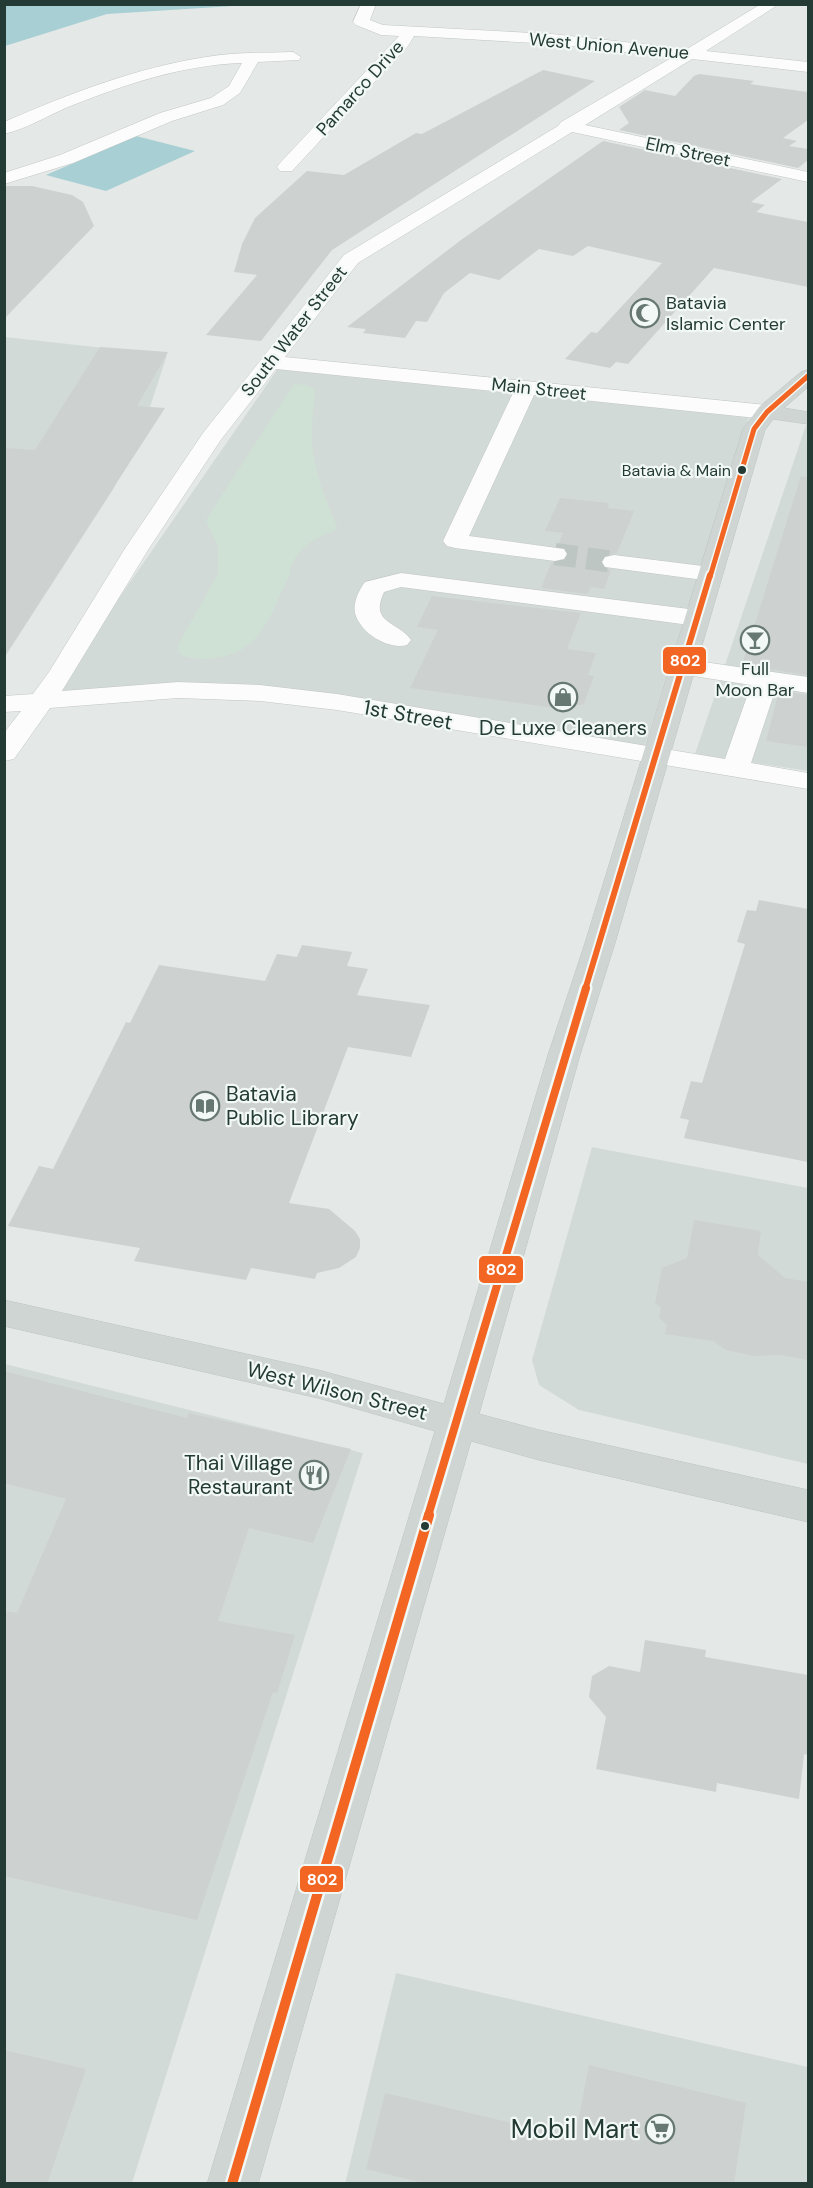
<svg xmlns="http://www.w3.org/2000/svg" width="813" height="2188" font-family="'DM Sans',sans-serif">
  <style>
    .built { fill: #d2dad7 }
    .green { fill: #cee1d4 }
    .water { fill: #a8cfd4 }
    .building { fill: #cdd1d0 }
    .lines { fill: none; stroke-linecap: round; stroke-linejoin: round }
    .minor-tunnel { stroke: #bdc6c3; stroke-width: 22; stroke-dasharray: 22 10; stroke-linecap: butt }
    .minor-casing { stroke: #c1c6c4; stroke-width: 1 }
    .major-casing { stroke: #bdc5c2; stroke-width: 1 }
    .minor { fill: #fbfcfb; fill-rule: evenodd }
    .major { fill: #ced5d3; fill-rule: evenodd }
    .bus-1-far3-casing { stroke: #f2f8f5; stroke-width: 8 }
    .bus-1-far2-casing { stroke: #f2f8f5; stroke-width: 10 }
    .bus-1-far1-casing { stroke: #f2f8f5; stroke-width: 13 }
    .bus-1-casing { stroke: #f2f8f5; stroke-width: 15 }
    .bus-1-far3 { stroke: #f26522; stroke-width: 5 }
    .bus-1-far2 { stroke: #f26522; stroke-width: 6 }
    .bus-1-far1 { stroke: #f26522; stroke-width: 8 }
    .bus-1 { stroke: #f26522; stroke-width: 10 }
    .bus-dot { fill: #233b34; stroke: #f2f8f5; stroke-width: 2 }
    .labels { text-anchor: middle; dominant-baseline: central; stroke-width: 4.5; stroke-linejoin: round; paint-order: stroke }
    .far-bus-label { font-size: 16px; fill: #233b34; stroke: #f2f8f5; text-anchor: end }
    .far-street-label { font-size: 18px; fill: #233b34; stroke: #f2f8f5 }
    .far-poi-label { font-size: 18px; fill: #233b34; stroke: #f2f8f5; text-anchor: start }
    .street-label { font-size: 21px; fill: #233b34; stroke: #f2f8f5 }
    .poi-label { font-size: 21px; fill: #233b34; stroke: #f2f8f5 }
    .near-poi-label { font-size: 26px; fill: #233b34; stroke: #f2f8f5; text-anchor: end }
    .line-badge { stroke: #f2f8f5; stroke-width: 2 }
    .badge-label { font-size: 16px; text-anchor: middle; font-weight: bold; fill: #fff }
  </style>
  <rect width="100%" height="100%" fill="#e4e9e7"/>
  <g class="built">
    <polygon points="5,337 167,355 149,410 114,488 5,657"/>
    <polygon points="279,367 750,413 644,747 339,696 54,692"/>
    <polygon points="806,425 808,425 808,771 695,754"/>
    <polygon points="592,1147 808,1188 808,1464 579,1410 539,1385 532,1360"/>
    <polygon points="5,1364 363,1453 132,2183 5,2184"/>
    <polygon points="396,1973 808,2067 808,2183 345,2184"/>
  </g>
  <path class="green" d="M294 384 305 385 315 389C314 407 311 425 312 442 314 473 326 501 338 529 314 538 293 549 289 576 271 611 264 648 221 657 207 660 194 660 180 654L178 645 218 574V547L206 520Z"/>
  <g class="water">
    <polygon points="5,4 249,4 249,5 107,14 5,46"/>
    <polygon points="136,136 195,151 106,191 46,175"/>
  </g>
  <g class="building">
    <polygon points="543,70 595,81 332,250 261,341 206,335 257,275 234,272 242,244 255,218 307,171 344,175 416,133 422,134"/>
    <polygon points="699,74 754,81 750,84 808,92 808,120 783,138 797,141 789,146 808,149 808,160 798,168 619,130 629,123 619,107 645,90 675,96 694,76"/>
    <polygon points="603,141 782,179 751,202 765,205 756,212 808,222 808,287 714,268 628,364 616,362 610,368 565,359 591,332 597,333 662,263 588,246 573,256 539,249 499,280 470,273 444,293 427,322 416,321 405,338 363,333 366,329 347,327 461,240"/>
    <polygon points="4,186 32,186 72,195 83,202 94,226 4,319"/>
    <polygon points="100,347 168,352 137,406 165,408 4,657 4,448 35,450"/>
    <polygon points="801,476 808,477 808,675 742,665"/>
    <polygon points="560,498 609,503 608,508 634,511 617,553 605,555 600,561 603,568 611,570 604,589 591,587 588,594 541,588 551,563 564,561 569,555 566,548 558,546 563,533 545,531"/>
    <polygon points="432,596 581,613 567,649 596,653 588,675 594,676 584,704 562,709 410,688 438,630 417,627"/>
    <polygon points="779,691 808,695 808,747 766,741"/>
    <polygon points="759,900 808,909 808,1162 684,1138 689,1120 680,1118 691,1081 702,1083 745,944 737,942 747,910 756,911"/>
    <polygon points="302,945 352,952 347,966 368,969 357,995 430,1005 411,1057 348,1047 289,1203 329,1209 355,1231 360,1239 360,1248 356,1257 339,1268 317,1273 315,1279 251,1268 246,1280 134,1261 140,1248 8,1226 39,1166 53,1169 126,1022 130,1023 159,965 265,981 277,954 297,957"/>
    <polygon points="694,1220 761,1231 758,1255 785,1278 808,1282 808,1360 780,1355 754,1356 726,1350 713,1341 665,1334 667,1325 659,1318 661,1308 655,1303 662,1268 687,1258"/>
    <polygon points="4,1371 187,1418 189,1413 351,1449 313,1543 249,1528 218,1621 295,1635 277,1693 273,1692 197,1920 4,1876 4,1611 17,1613 66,1499 4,1483"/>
    <polygon points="645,1640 706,1650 705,1657 808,1675 808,1755 804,1754 799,1799 717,1783 716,1792 596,1769 606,1717 589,1697 592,1676 609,1666 640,1672"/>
    <polygon points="4,2050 86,2069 47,2184 4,2184"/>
    <polygon points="589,2065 746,2103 734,2184 428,2184 366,2169 385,2093 575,2138"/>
  </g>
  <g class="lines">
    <polyline class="minor-tunnel" points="555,554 614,562"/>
    <g class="minor-casing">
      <g id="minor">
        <polygon points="361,4 376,4 370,20 383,25 552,34 687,49 761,4 779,4 706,51 808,62 808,72 692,59 585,125 808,172 808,182 572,132 358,263 285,357 767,405 775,407 778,412 775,417 767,419 534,395 469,536 564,549 567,554 564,559 555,561 455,548 447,546 443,541 513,393 276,369 220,441 148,550 62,691 178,682 260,685 337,694 725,759 751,685 674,673 670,667 674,661 683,659 808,677 808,693 776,688 751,763 808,773 808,789 337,710 260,701 178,698 50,708 14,759 4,761 4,733 21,711 4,712 4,696 33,694 49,672 124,550 203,433 344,255 558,126 561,122 673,57 552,44 414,36 408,46 292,171 280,171 277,167 280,163 399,36 381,35 356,25 353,22"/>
        <path d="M293 52 301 57 299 60 258 62 240 93 223 105 172 121 73 163 4 184V173L60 155 160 113 211 98 229 86 242 63C182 65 123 85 68 107 47 116 26 129 4 134V122C69 94 135 68 206 57 235 52 264 53 293 52Z"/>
        <polygon points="614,555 711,567 720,569 723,574 720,579 711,581 605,567 602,562 605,557"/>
        <path d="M401 573 697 610 706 613 710 618 706 623 697 626 401 587 384 592C369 624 398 621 411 640L407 645C388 650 360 633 355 613 353 602 359 590 365 582Z"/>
      </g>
    </g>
    <g class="major-casing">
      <polygon id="major" points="808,370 808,387 784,408 808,412 808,424 773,419 765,430 615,943 580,1055 479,1414 539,1430 808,1490 808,1522 539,1460 471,1441 258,2184 207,2184 435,1431 318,1398 4,1326 4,1300 318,1370 444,1404 548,1055 585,943 743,429 759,407 801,372"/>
    </g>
    <use href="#minor" class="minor"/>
    <use href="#major" class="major"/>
    <g class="bus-1-far3-casing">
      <polyline id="bus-1-far3" points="710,577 754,429 767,412 808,376"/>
    </g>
    <g class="bus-1-far2-casing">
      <polyline id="bus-1-far2" points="585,990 710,575"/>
    </g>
    <g class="bus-1-far1-casing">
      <polyline id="bus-1-far1" points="428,1516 586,988"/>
    </g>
    <g class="bus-1-casing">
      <polyline id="bus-1" points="232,2184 429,1515"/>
    </g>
    <use href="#bus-1-far3" class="bus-1-far3"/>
    <use href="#bus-1-far2" class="bus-1-far2"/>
    <use href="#bus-1-far1" class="bus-1-far1"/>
    <use href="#bus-1" class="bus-1"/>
  </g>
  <defs>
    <g id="mosque-ring" transform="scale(1.5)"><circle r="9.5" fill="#f2f8f5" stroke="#677873" stroke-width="1.5"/><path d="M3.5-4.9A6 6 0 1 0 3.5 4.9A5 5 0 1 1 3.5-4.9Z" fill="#677873"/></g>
    <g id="bar-ring" transform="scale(1.5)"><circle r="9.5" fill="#f2f8f5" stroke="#677873" stroke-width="1.5"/><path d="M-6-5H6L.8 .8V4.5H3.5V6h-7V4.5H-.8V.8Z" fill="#677873"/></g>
    <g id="shop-ring" transform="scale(1.5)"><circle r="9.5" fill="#f2f8f5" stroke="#677873" stroke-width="1.5"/><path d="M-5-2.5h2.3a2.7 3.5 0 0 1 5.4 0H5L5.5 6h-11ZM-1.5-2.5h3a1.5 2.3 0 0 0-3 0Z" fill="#677873"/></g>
    <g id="library-ring" transform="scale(1.5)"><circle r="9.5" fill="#f2f8f5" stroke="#677873" stroke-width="1.5"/><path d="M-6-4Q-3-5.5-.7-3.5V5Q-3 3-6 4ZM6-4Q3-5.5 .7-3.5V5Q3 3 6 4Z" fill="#677873"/></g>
    <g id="restaurant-ring" transform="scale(1.5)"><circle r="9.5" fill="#f2f8f5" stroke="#677873" stroke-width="1.5"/><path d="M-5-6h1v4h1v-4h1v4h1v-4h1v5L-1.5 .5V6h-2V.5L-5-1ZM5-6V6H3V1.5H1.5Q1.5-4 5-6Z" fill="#677873"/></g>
    <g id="supermarket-ring" transform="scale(1.5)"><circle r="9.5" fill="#f2f8f5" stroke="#677873" stroke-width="1.5"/><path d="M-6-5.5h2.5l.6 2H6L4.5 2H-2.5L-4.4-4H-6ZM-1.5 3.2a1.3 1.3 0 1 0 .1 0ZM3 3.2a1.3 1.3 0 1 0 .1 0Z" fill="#677873"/></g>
  </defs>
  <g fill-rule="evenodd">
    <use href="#mosque-ring" x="645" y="313"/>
    <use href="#bar-ring" x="755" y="640"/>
    <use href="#shop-ring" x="563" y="697"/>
    <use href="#library-ring" x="205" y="1106"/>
    <use href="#restaurant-ring" x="314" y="1475"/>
    <use href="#supermarket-ring" x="660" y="2129"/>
  </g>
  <g class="bus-dot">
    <circle cx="742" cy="470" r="5"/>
    <circle cx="425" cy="1526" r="5"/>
  </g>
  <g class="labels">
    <g class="far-bus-label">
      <text x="731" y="470">Batavia &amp; Main</text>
    </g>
    <g class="far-street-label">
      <text transform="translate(609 46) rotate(5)">West Union Avenue</text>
      <text transform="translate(360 88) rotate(-48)">Pamarco Drive</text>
      <text transform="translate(688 152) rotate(12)">Elm Street</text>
      <text transform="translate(294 331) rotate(-52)">South Water Street</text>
      <text transform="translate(539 389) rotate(6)">Main Street</text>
    </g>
    <g class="far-poi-label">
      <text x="666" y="303">Batavia<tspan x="666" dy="21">Islamic Center</tspan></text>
      <text x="755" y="669" text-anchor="middle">Full<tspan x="755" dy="21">Moon Bar</tspan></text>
    </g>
    <g class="street-label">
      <text transform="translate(408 715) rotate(10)">1st Street</text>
      <text transform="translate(337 1391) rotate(14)">West Wilson Street</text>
    </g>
    <g class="poi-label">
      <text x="563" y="728">De Luxe Cleaners</text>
      <text x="226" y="1094" text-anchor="start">Batavia<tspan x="226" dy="24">Public Library</tspan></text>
      <text x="293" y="1463" text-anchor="end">Thai Village<tspan x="293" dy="24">Restaurant</tspan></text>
    </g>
    <g class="near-poi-label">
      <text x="639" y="2129">Mobil Mart</text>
    </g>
  </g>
  <g class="line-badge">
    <rect x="662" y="646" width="45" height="29" rx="6" fill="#f26522"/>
    <rect x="478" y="1255" width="46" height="29" rx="6" fill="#f26522"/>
    <rect x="299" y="1865" width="45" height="28" rx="6" fill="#f26522"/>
  </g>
  <g class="badge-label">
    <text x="685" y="666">802</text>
    <text x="501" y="1275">802</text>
    <text x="322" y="1885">802</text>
  </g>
  <rect width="813" height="2188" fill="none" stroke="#233b34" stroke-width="12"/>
</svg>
